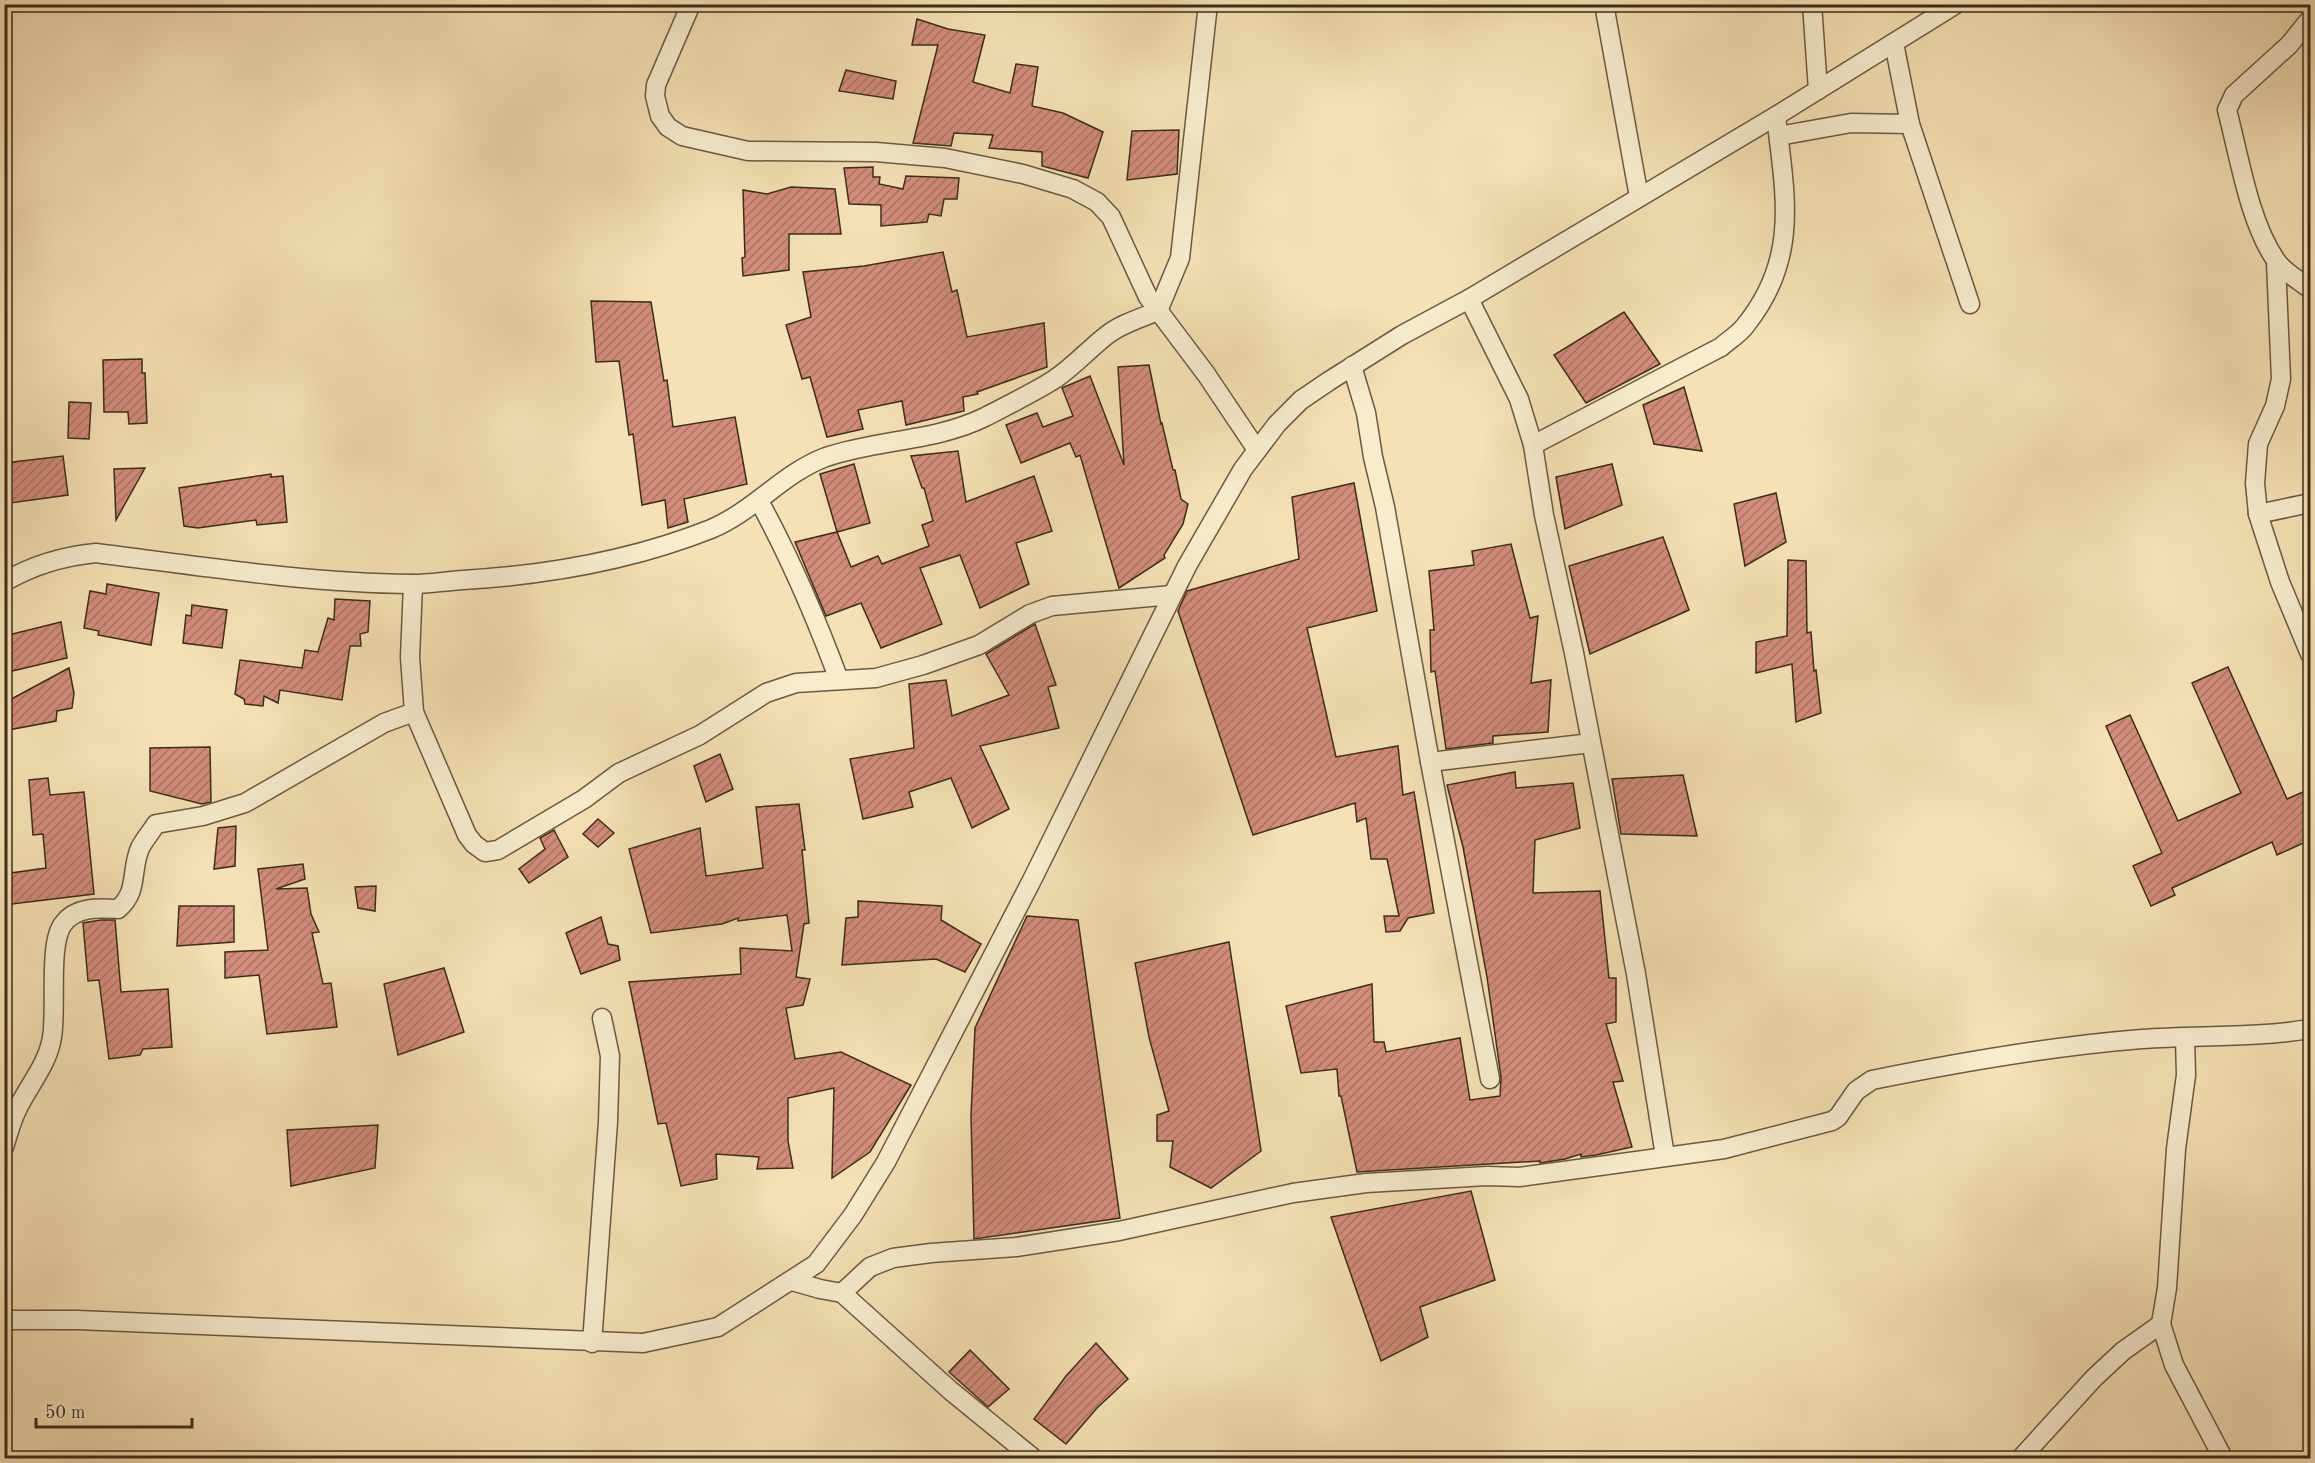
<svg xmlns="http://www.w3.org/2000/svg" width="2315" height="1463" font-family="'Old Standard TT',serif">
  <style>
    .building { fill: url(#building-hatch); stroke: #3d2c1a; stroke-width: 1.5 }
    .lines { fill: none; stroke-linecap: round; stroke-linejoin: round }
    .minor-casing { stroke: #6b5941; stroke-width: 21 }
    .minor { stroke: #f8eccf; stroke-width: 18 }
  </style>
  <defs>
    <pattern id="building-hatch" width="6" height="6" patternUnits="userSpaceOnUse" patternTransform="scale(1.5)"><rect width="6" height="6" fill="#d28c7b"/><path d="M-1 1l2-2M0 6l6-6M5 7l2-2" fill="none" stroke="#ac7364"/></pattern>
  </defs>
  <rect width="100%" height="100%" fill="#f4e1b5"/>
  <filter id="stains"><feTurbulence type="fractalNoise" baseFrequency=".00333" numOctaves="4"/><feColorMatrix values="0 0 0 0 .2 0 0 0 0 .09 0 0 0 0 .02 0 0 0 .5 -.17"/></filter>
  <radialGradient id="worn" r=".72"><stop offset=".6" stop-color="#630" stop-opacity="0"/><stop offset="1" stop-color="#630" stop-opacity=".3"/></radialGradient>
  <g class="building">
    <polygon points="917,19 948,29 985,35 973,82 1010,93 1016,64 1038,67 1032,106 1063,113 1103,132 1088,178 1042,166 1042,152 989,148 993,135 954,133 951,146 913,143 938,45 912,45"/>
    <polygon points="846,70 896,81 893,99 839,91"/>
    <polygon points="1179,130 1177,174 1127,180 1132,131"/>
    <polygon points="873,167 873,177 880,177 879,184 903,189 906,176 959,178 957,199 944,199 941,216 929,214 927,222 881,226 881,205 849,204 844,168"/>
    <polygon points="791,187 835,189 841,234 789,234 789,270 743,276 742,258 745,257 743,190 767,194"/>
    <polygon points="943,252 952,292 957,290 967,337 1044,323 1047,367 977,392 978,394 963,397 964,411 906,425 902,401 858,410 863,429 827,437 810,377 802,379 786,325 811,317 803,272 864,266"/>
    <polygon points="591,301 651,302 664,381 667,380 673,427 735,417 747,484 684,499 688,522 668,528 665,500 642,505 633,434 629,435 619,361 596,362"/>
    <polygon points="1624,312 1660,364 1586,403 1554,355"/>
    <polygon points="142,359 142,373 145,373 147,423 129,424 128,412 104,412 103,360"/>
    <polygon points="1149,365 1161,424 1162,423 1173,470 1175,470 1181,499 1188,504 1183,524 1164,555 1165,558 1119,588 1080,455 1076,457 1070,443 1021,463 1006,425 1037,413 1043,427 1073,416 1062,388 1090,376 1124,465 1118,367"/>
    <polygon points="1684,387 1702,451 1654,444 1643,405"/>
    <polygon points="69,402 91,403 89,439 68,438"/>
    <polygon points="958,451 966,502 1034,476 1052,531 1016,543 1029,584 980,608 960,555 920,568 942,624 881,648 861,603 826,616 795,542 837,532 851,567 878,556 882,564 929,546 922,525 933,521 924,488 922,488 911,456"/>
    <polygon points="63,456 68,495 10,503 5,463"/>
    <polygon points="854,464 870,523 837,532 820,474"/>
    <polygon points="1612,464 1622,505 1565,529 1556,477"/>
    <polygon points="145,468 116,520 114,469"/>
    <polygon points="271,474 271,477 283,476 287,522 257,525 256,520 198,528 184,526 179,488"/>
    <polygon points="1354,483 1377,611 1307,628 1336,757 1398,746 1403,795 1414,792 1434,913 1408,918 1400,931 1386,932 1384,916 1399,916 1387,859 1371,859 1366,818 1357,822 1355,803 1253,835 1178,611 1187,591 1299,559 1292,497"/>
    <polygon points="1776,493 1786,542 1745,566 1734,504"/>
    <polygon points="1663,537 1689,610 1590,654 1569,566"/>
    <polygon points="1511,544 1530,618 1538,616 1531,683 1551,680 1548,732 1493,736 1493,743 1446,749 1435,671 1431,672 1430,630 1434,630 1429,571 1474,565 1472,551"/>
    <polygon points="1788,560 1806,561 1807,633 1811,632 1814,671 1816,670 1821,713 1796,722 1792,664 1756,673 1756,642 1787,636"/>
    <polygon points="107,584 159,593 151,645 98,635 99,631 84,628 90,591 106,594"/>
    <polygon points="335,599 370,601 368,632 360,634 361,646 350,646 342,700 280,690 278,703 264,696 263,706 245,704 244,699 235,694 240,660 302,668 305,650 318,652 328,618 334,620"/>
    <polygon points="192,605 227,610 222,648 183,643 186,615 191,616"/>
    <polygon points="61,622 67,658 4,673 4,636"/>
    <polygon points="1035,624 1056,685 1048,687 1059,728 980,746 1009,809 972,828 951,778 909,792 913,807 863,819 850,759 914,748 909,684 946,680 952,716 1009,695 986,654"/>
    <polygon points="2228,667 2287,799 2310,789 2310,840 2277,855 2272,842 2172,888 2175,895 2151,906 2133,866 2162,853 2106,726 2130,715 2178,821 2241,793 2192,683"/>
    <polygon points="69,668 74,693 72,708 57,711 56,721 8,730 4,703"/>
    <polygon points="210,747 211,802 202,804 150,791 150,748"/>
    <polygon points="720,754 733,789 706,802 694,766"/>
    <polygon points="1515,772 1516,788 1573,783 1580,828 1535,840 1533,893 1600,891 1609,978 1616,978 1616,1022 1606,1024 1623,1081 1613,1082 1632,1147 1596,1155 1581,1157 1581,1154 1565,1159 1540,1163 1540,1161 1357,1172 1341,1096 1339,1096 1337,1069 1301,1073 1286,1006 1372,984 1374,1042 1384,1042 1386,1052 1460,1038 1470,1100 1500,1096 1501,1077 1487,977 1463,847 1447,785"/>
    <polygon points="1683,775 1697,836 1621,834 1612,779"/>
    <polygon points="48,778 50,795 84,792 94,894 4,905 4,874 46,868 43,834 33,835 29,780"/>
    <polygon points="799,804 805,850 802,850 809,923 804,924 796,977 810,979 803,1005 786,1008 795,1059 841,1052 911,1085 870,1152 832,1178 834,1088 788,1098 788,1141 793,1168 757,1169 759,1157 716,1154 717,1179 681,1186 666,1123 658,1124 629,982 741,974 740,948 792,951 787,915 738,921 738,918 722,924 651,933 629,849 700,828 706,876 763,868 756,807"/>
    <polygon points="598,819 614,833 598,847 583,834"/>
    <polygon points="236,826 235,866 214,869 218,828"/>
    <polygon points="554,830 568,857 529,883 519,869 545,849 540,838"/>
    <polygon points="303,864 305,879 276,889 307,888 311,914 319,932 312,933 323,984 331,983 337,1027 267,1034 259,975 225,978 225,952 268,950 258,869"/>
    <polygon points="376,886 375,911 358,908 355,887"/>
    <polygon points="858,901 942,906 941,920 981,944 965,972 936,959 842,965 846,918 858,917"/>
    <polygon points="179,906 234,906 234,942 177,946"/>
    <polygon points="1027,916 1078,920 1120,1218 974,1239 971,1116 975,1028"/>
    <polygon points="601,917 608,944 618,946 620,960 581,974 566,933"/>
    <polygon points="101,920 115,920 121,992 168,989 172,1047 143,1049 140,1055 109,1059 99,980 88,981 83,923"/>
    <polygon points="1229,942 1261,1151 1211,1188 1170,1167 1173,1141 1157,1141 1157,1115 1169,1111 1149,1037 1135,963"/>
    <polygon points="444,968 464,1032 398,1055 384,984"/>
    <polygon points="378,1125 375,1168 291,1186 287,1130"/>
    <polygon points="1471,1191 1495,1280 1420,1307 1428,1337 1381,1361 1331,1217"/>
    <polygon points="1096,1343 1128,1379 1097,1408 1066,1444 1034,1419 1066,1376"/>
    <polygon points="970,1350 1009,1389 988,1407 949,1372"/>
  </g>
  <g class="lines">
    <g class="minor-casing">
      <g id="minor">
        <polyline points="691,4 656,85 655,96 660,116 668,127 682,136 748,151 876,152 945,158 1023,174 1073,189 1097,202 1111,217 1148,297 1206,374 1257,450"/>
        <polyline points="1604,4 1639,197"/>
        <polyline points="1812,4 1818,90"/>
        <path d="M2310 19 2289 45 2234 95 2227 110C2239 155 2249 221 2275 259 2282 271 2299 280 2310 289"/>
        <polyline points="1894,43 1910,124 1970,304"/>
        <polyline points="1779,136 1851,123 1910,124"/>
        <polyline points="2276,262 2281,379 2275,406 2258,444 2255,483 2258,514 2280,582 2310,654"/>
        <polyline points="1469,299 1519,399 1533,445 1544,515 1574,653 1636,974 1665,1156"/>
        <polyline points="1352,366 1366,413 1373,457 1385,507 1430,762 1490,1079"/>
        <path d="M1533 445 1721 347C1729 340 1739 334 1745 326 1800 258 1785 195 1776 116"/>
        <path d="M759 501C791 559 816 618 839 680"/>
        <polyline points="2258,514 2310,503"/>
        <path d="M4 582C33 565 64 556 96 553 200 566 306 583 412 584 429 584 446 581 463 580 547 575 633 560 711 529 754 511 783 473 826 457 878 439 934 442 985 417 1008 405 1033 393 1055 379 1074 366 1089 349 1107 335 1121 324 1141 318 1158 311L1180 258 1208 4"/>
        <polyline points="413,584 410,657 414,712 467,835 474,844 485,852 498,850 584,799 619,773 700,735 766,693 796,683 876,678 923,665 979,645 1030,614 1052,606 1172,595"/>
        <polyline points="1430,762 1591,743"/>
        <polyline points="2185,1038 2186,1075 2176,1149 2167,1288 2161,1324 2174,1365 2223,1458"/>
        <path d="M4 1147C8 1135 11 1123 16 1112 27 1087 48 1065 52 1037 57 1009 48 944 63 924 76 906 99 908 118 909 139 891 130 872 140 848 144 840 151 832 156 824L203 816 245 803 384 723 414 712"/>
        <path d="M792 1281 820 1289 842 1293 870 1267 893 1258 931 1253 1016 1247 1119 1231 1293 1193 1366 1183 1487 1176 1519 1177 1724 1149 1832 1121 1838 1117 1856 1091 1872 1080C1961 1062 2052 1046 2142 1039 2198 1035 2255 1038 2310 1029"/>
        <polyline points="842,1293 951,1391 1033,1458"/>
        <polyline points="4,1320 77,1320 643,1343 718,1327 816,1264 853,1215 886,1162 1033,878 1187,566 1243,469 1277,424 1301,400 1329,381 1402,335 1469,299 1776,116 1956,4"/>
        <polyline points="592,1343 608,1122 610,1056 602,1018"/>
        <polyline points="2021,1458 2094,1378 2123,1351 2161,1324"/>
      </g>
    </g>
    <use href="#minor" class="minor"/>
  </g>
  <rect width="2315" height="1463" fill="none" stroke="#f4e1b5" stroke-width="24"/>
  <rect x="6" y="6" width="2303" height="1451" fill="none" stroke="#3d2c1a" stroke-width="3"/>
  <rect x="12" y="12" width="2291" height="1439" fill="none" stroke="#3d2c1a" stroke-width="1.5"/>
  <path d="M36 1418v9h156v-9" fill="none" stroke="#3d2c1a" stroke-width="3"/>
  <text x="45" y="1418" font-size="18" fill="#3d2c1a" stroke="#f8eccf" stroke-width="4.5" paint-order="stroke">50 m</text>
  <rect width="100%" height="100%" filter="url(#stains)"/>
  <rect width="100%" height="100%" fill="url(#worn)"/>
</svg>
